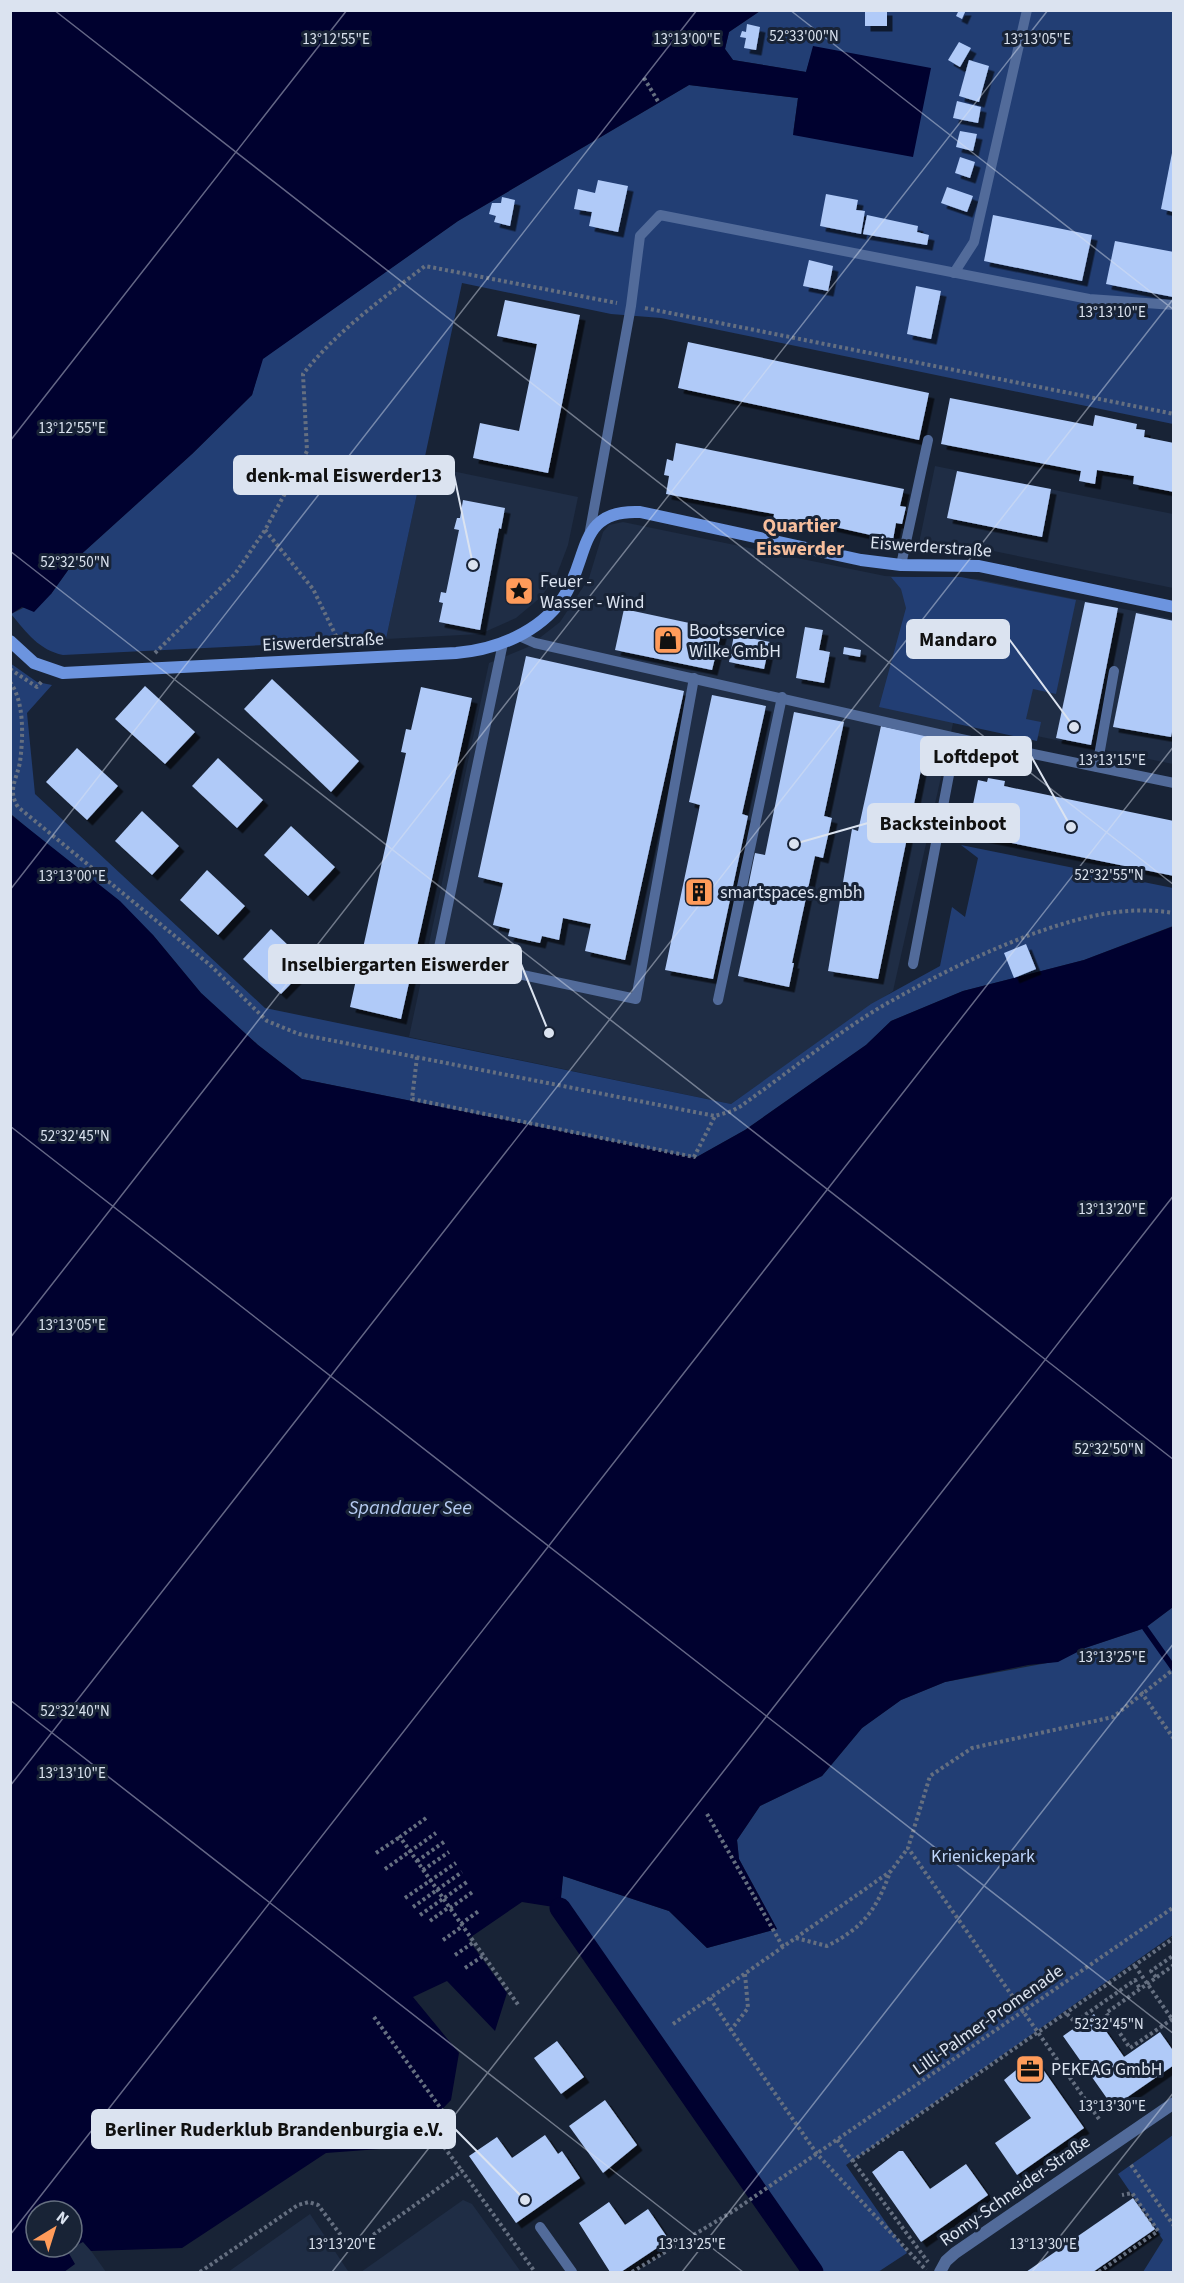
<svg xmlns="http://www.w3.org/2000/svg" width="1184" height="2283" font-family="'Source Sans 3',sans-serif">
  <style>
    .built { fill: #1f2d45 }
    .green { fill: #223e74 }
    .water { fill: #00012f; fill-rule: evenodd }
    .lines { fill: none; stroke-linecap: round; stroke-linejoin: round }
    .stream { stroke: #00012f; stroke-width: 6 }
    .canal { stroke: #00012f; stroke-width: 21 }
    .building { fill: #b0caf8; filter: url(#shadow) }
    .path { stroke: #656f80; stroke-width: 4; stroke-dasharray: 3 3; stroke-linecap: butt }
    .lane { stroke: #526b9a; stroke-width: 10 }
    .street { stroke: #526b9a; stroke-width: 12 }
    .secondary { stroke: #6c94df; stroke-width: 12 }
    .ticks { fill: none; stroke: #dbe3f0; stroke-width: 1.5; stroke-opacity: 0.45 }
    .labels { text-anchor: middle; dominant-baseline: central; stroke-width: 6; stroke-linejoin: round; paint-order: stroke }
    .street-label { font-size: 18px; fill: #dbe3f0; stroke: #182336 }
    .poi-label { font-size: 18px; fill: #dbe3f0; stroke: #182336; text-anchor: start }
    .park-label { font-size: 18px; fill: #bfd5fb; stroke: #182336 }
    .neighbourhood-label { font-size: 20px; font-weight: bold; fill: #f7be9c; stroke: #182336 }
    .water-label { font-size: 20px; font-style: italic; fill: #b5caf1; stroke: #182336 }
    .ticks-label { font-size: 15px; text-anchor: middle; fill: #dbe3f0; stroke: #182336; stroke-width: 6; stroke-linejoin: round; paint-order: stroke }
    .leader { fill: none; stroke: #dbe3f0; stroke-width: 2 }
    .callout-dot { fill: #dbe3f0; stroke: #182336; stroke-width: 2 }
    .callout { fill: #dbe3f0; stroke: #dbe3f0; stroke-width: 2 }
    .callout-label { font-size: 20px; text-anchor: middle; font-weight: bold; fill: #111 }
  </style>
  <defs>
    <filter id="shadow"><feDropShadow dx="5.5" dy="5.5" stdDeviation="0" flood-color="#0009"/></filter>
  </defs>
  <rect width="100%" height="100%" fill="#182336"/>
  <g class="built">
    <polygon points="423,465 578,497 568,545 557,574 541,597 516,618 480,634 386,639"/>
    <polygon points="935,466 1173,514 1173,588 974,547 918,548"/>
    <polygon points="623,522 885,576 977,579 1173,619 1173,764 954,719 893,991 731,1104 409,1037 489,663 528,647 560,622 589,578 603,532 609,525"/>
    <polygon points="463,2200 472,2204 521,2272 361,2272"/>
    <polygon points="310,2214 348,2271 353,2272 228,2272"/>
    <polygon points="84,2241 106,2272 64,2272 74,2264 67,2250"/>
  </g>
  <g class="green">
    <path d="M760 11H1173V424L661 318 611 314 462 283 386 639 63 655C39 650 27 633 11 614L51 594 76 559 192 454 252 395 262 359 458 221 689 85 798 98 793 134 814 46 806 72 733 60 725 49 729 32Z"/>
    <polygon points="891,577 961,577 1076,600 1056,694 1033,689 1026,719 1041,722 1037,741 879,707 906,608 901,589"/>
    <polygon points="10,663 37,682 52,685 27,713 35,794 265,1008 731,1104 871,1004 940,966 952,907 965,917 978,858 961,845 1173,888 1173,926 1084,960 963,991 891,1021 866,1045 745,1130 695,1158 302,1079 258,1045 201,993 153,935 11,814"/>
    <polygon points="1173,1607 1173,1935 846,2165 907,2253 878,2272 813,2272 560,1908 563,1876 669,1911 707,1948 777,1929 739,1859 737,1840 760,1806 822,1776 862,1728 901,1700 945,1682 1058,1661 1085,1648 1145,1628"/>
    <polygon points="1173,2135 1173,2272 1143,2272 1163,2240 1118,2174"/>
  </g>
  <g class="water">
    <polygon points="11,10 760,11 729,32 725,49 733,60 806,72 813,46 931,68 913,157 793,135 798,98 689,85 458,221 263,359 252,395 192,454 76,559 51,594 34,612 22,607 11,614"/>
    <path d="M10 814 120 901 153 935 201 993 258 1045 302 1079 695 1158 745 1130 866 1045 891 1021 963 991 1084 960 1174 926 1173 1607 1145 1628 1085 1648 1058 1662 1028 1665 945 1682 901 1700 862 1728 822 1776 760 1806 737 1840 739 1859 777 1929 707 1948 669 1911 563 1876 560 1908 522 1902 468 1939 507 1993 495 2031 447 1981 413 1997 459 2053 451 2100 406 2147 326 2153 182 2248 91 2251 83 2242 67 2250 75 2264 64 2272H10ZM36 2211H72V2247H36Z"/>
  </g>
  <g class="lines">
    <polyline class="stream" points="1145,1628 1174,1669"/>
    <polyline class="canal" points="560,1908 813,2272"/>
  </g>
  <g class="building">
    <rect x="865" y="10" width="22" height="16"/>
    <polygon points="959,10 966,10 962,19 956,16"/>
    <polygon points="747,24 760,27 756,50 744,48 746,38 740,37 742,31 746,32"/>
    <polygon points="959,42 971,48 960,67 948,60"/>
    <polygon points="969,60 989,66 979,102 959,96"/>
    <polygon points="957,101 981,107 978,123 953,118"/>
    <polygon points="960,131 977,134 973,151 956,147"/>
    <polygon points="1172,153 1174,153 1174,212 1161,209"/>
    <polygon points="960,157 975,162 970,178 955,173"/>
    <polygon points="598,180 628,186 618,232 589,226 592,212 574,209 578,189 595,193"/>
    <polygon points="947,187 973,196 967,212 941,203"/>
    <polygon points="826,194 858,200 856,210 865,211 861,234 820,226"/>
    <polygon points="502,197 515,200 510,226 494,222 496,216 489,214 492,203 501,203"/>
    <polygon points="867,215 918,226 917,232 929,235 927,245 863,234"/>
    <polygon points="993,215 1092,235 1082,281 984,261"/>
    <polygon points="1115,241 1174,252 1173,297 1106,284"/>
    <polygon points="809,260 833,266 828,291 803,286"/>
    <polygon points="916,286 941,291 931,339 907,334"/>
    <polygon points="505,300 580,315 548,473 473,458 480,423 519,431 537,344 497,336"/>
    <polygon points="688,342 929,393 919,440 678,388"/>
    <polygon points="950,398 1093,426 1095,415 1137,424 1136,429 1145,430 1144,437 1174,443 1174,492 1133,484 1134,476 1097,470 1095,484 1079,481 1081,471 941,444"/>
    <polygon points="676,443 904,489 900,506 906,507 902,524 896,523 893,540 799,519 797,527 773,522 774,514 666,494 669,476 664,475 667,459 673,461"/>
    <polygon points="957,471 1051,489 1042,537 947,518"/>
    <polygon points="463,500 505,508 501,529 499,528 480,630 439,622 443,603 439,602 441,592 446,593 459,530 454,529 457,518 460,518"/>
    <polygon points="1085,602 1118,608 1091,745 1056,738"/>
    <polygon points="624,609 722,630 712,670 615,650"/>
    <polygon points="1136,613 1174,621 1174,722 1171,737 1113,727"/>
    <polygon points="805,627 823,630 819,650 830,652 824,683 796,678"/>
    <polygon points="734,635 770,642 764,669 729,662"/>
    <polygon points="844,647 861,650 860,657 843,654"/>
    <polygon points="526,656 684,691 625,960 585,951 591,924 563,918 559,940 542,936 540,943 508,936 510,929 493,925 503,883 478,877"/>
    <polygon points="272,679 359,761 331,792 244,709"/>
    <polygon points="145,686 195,732 165,764 115,719"/>
    <polygon points="421,687 472,698 401,1019 350,1007 406,753 401,752 406,729 411,730"/>
    <polygon points="712,695 766,706 742,814 748,816 713,979 665,970 700,805 689,802"/>
    <polygon points="794,712 844,722 824,816 832,818 823,858 815,856 792,963 794,963 789,987 738,976 756,894 747,892 755,853 765,855"/>
    <polygon points="881,726 928,736 878,979 828,971 852,829 858,831"/>
    <polygon points="77,748 118,786 87,820 46,782"/>
    <polygon points="218,758 263,800 237,828 192,786"/>
    <polygon points="988,778 1005,781 1004,786 1174,821 1174,876 967,834 978,780 987,782"/>
    <polygon points="142,811 179,846 152,875 115,841"/>
    <polygon points="291,826 335,867 308,896 264,855"/>
    <polygon points="207,870 245,906 218,935 180,900"/>
    <polygon points="271,929 309,965 281,994 243,959"/>
    <polygon points="1026,944 1036,969 1014,978 1004,953"/>
    <polygon points="1094,2014 1124,2057 1160,2032 1174,2052 1174,2065 1113,2107 1063,2036"/>
    <polygon points="557,2041 584,2077 561,2094 534,2058"/>
    <polygon points="1031,2058 1035,2058 1084,2128 1017,2175 995,2143 1031,2118 1004,2080"/>
    <polygon points="605,2100 637,2145 603,2173 569,2126"/>
    <polygon points="545,2135 558,2154 562,2151 580,2178 516,2223 469,2156 497,2137 512,2158"/>
    <polygon points="899,2151 903,2151 930,2189 966,2164 988,2195 921,2242 872,2172"/>
    <polygon points="1133,2198 1155,2229 1093,2272 1026,2272"/>
    <polygon points="609,2202 625,2225 648,2209 669,2240 621,2272 610,2272 579,2223"/>
  </g>
  <g class="lines">
    <g class="path">
      <polyline points="644,78 659,103"/>
      <polyline points="645,308 1174,414"/>
      <polyline points="265,530 313,589 340,644"/>
      <path d="M155 653 235 574 265 530 294 477 307 451 303 374C337 331 382 299 425 266L617 303"/>
      <polyline points="10,669 37,687 43,680"/>
      <path d="M10 682C25 702 23 739 20 762 17 779 7 790 18 807L210 965 267 1021 299 1034 715 1116 732 1111 741 1106C786 1074 833 1036 879 1008 929 979 981 953 1035 933 1081 917 1125 905 1174 913"/>
      <polyline points="417,1057 412,1099 694,1157 715,1116"/>
      <polyline points="1141,1692 1174,1739"/>
      <polyline points="707,1814 783,1947"/>
      <polyline points="426,1818 400,1837 519,2006"/>
      <polyline points="376,1853 400,1837"/>
      <polyline points="417,1861 444,1842"/>
      <polyline points="385,1869 436,1833"/>
      <polyline points="423,1870 449,1852"/>
      <polyline points="405,1898 456,1863"/>
      <polyline points="413,1907 462,1872"/>
      <polyline points="450,1908 474,1891"/>
      <polyline points="420,1915 467,1882"/>
      <polyline points="430,1921 449,1907"/>
      <polyline points="461,1924 480,1910"/>
      <path d="M796 1938 827 1946C863 1928 877 1909 890 1872"/>
      <polyline points="443,1940 463,1926"/>
      <polyline points="455,1955 474,1942"/>
      <polyline points="1174,1965 1106,2013 1130,2048 1174,2018"/>
      <polyline points="1135,1966 1174,2022"/>
      <polyline points="465,1968 483,1956"/>
      <polyline points="745,1974 748,2008 731,2030 817,2154 926,2270"/>
      <polyline points="1156,1977 1151,1971 1174,1955"/>
      <polyline points="710,1998 731,2030"/>
      <polyline points="1067,2014 1075,2022 1135,1980 1140,1989"/>
      <polyline points="374,2017 442,2110"/>
      <polyline points="673,2024 891,1871 908,1848"/>
      <polyline points="1099,2119 908,1848 930,1776 972,1748 1113,1717 1174,1669"/>
      <polyline points="837,2140 928,2262"/>
      <polyline points="444,2147 462,2171"/>
      <polyline points="852,2161 1174,1938"/>
      <polyline points="1131,2165 1174,2226"/>
      <polyline points="200,2272 298,2205 309,2202 318,2205 343,2238 359,2245 462,2171 535,2272"/>
      <polyline points="632,2272 735,2210 1174,1907"/>
      <polyline points="1099,2272 1158,2231 1132,2193 1122,2195"/>
    </g>
    <g class="lane">
      <polyline points="954,273 974,242 1027,10"/>
      <polyline points="589,536 631,306 640,236 660,215 1089,299 1174,305"/>
      <polyline points="901,565 928,440"/>
      <polyline points="519,636 535,643 956,738 1174,783"/>
      <polyline points="503,643 437,957 636,999 694,678"/>
      <polyline points="1097,767 1114,671"/>
      <polyline points="913,964 956,738"/>
      <polyline points="718,1000 782,697"/>
      <polyline points="540,2227 572,2272"/>
    </g>
    <polyline class="street" points="940,2272 946,2261 955,2253 1174,2103"/>
    <path class="secondary" d="M10 641 34 663 63 673 456 653C495 650 539 633 563 598 590 559 576 509 640 512L861 560 901 565 979 566 1174 607"/>
  </g>
  <path class="ticks" d="M54 10 1174 885M790 10 1174 310M10 441 347 10M10 551 1174 1460M10 890 697 10M10 1126 1174 2034M10 1338 1048 10M10 1700 743 2272M10 1786 1174 298M10 2235 1174 746M332 2272 1174 1195M682 2272 1174 1643M1032 2272 1174 2092"/>
  <defs>
    <g id="sight-square" transform="scale(1.5)"><rect x="-9" y="-9" width="18" height="18" rx="4" fill="#ff9b5a" stroke="#182336"/><path d="M0-6L1.8-2.2L6-1.7L2.9 1.2L3.7 5.4L0 3.3L-3.7 5.4L-2.9 1.2L-6-1.7L-1.8-2.2Z" fill="#111"/></g>
    <g id="shop-square" transform="scale(1.5)"><rect x="-9" y="-9" width="18" height="18" rx="4" fill="#ff9b5a" stroke="#182336"/><path d="M-5-2.5h2.3a2.7 3.5 0 0 1 5.4 0H5L5.5 6h-11ZM-1.5-2.5h3a1.5 2.3 0 0 0-3 0Z" fill="#111"/></g>
    <g id="building-square" transform="scale(1.5)"><rect x="-9" y="-9" width="18" height="18" rx="4" fill="#ff9b5a" stroke="#182336"/><path d="M-4-6H4V6H1V3H-1V6H-4ZM-2.5-4.3h1.7v1.8h-1.7ZM.8-4.3h1.7v1.8H.8ZM-2.5-1h1.7V.8h-1.7ZM.8-1h1.7V.8H.8Z" fill="#111"/></g>
    <g id="office-square" transform="scale(1.5)"><rect x="-9" y="-9" width="18" height="18" rx="4" fill="#ff9b5a" stroke="#182336"/><path d="M-6-3h4V-5.5h4V-3h4V5H-6ZM-1-4.5V-3h2v-1.5ZM-6 0V1H6V0Z" fill="#111"/></g>
  </defs>
  <g fill-rule="evenodd">
    <use href="#sight-square" x="519" y="591"/>
    <use href="#shop-square" x="668" y="640"/>
    <use href="#building-square" x="699" y="892"/>
    <use href="#office-square" x="1030" y="2069"/>
  </g>
  <g class="labels">
    <g class="street-label">
      <text transform="translate(931 547) rotate(4)">Eiswerderstraße</text>
      <text transform="translate(323 642) rotate(-3)">Eiswerderstraße</text>
      <text transform="translate(988 2020) rotate(-35)">Lilli-Palmer-Promenade</text>
      <text transform="translate(1015 2191) rotate(-35)">Romy-Schneider-Straße</text>
    </g>
    <g class="poi-label">
      <text x="540" y="581">Feuer -<tspan x="540" dy="21">Wasser - Wind</tspan></text>
      <text x="689" y="630">Bootsservice<tspan x="689" dy="21">Wilke GmbH</tspan></text>
      <text x="720" y="892">smartspaces.gmbh</text>
      <text x="1051" y="2069">PEKEAG GmbH</text>
    </g>
    <g class="park-label">
      <text x="983" y="1856">Krienickepark</text>
    </g>
    <g class="neighbourhood-label">
      <text x="800" y="526">Quartier<tspan x="800" dy="23">Eiswerder</tspan></text>
    </g>
    <g class="water-label">
      <text x="410" y="1508">Spandauer See</text>
    </g>
  </g>
  <g class="ticks-label">
    <text x="804" y="41">52°33'00"N</text>
    <text x="336" y="44">13°12'55"E</text>
    <text x="1037" y="44">13°13'05"E</text>
    <text x="687" y="44">13°13'00"E</text>
    <text x="1112" y="317">13°13'10"E</text>
    <text x="72" y="433">13°12'55"E</text>
    <text x="75" y="567">52°32'50"N</text>
    <text x="1112" y="765">13°13'15"E</text>
    <text x="1109" y="880">52°32'55"N</text>
    <text x="72" y="881">13°13'00"E</text>
    <text x="75" y="1141">52°32'45"N</text>
    <text x="1112" y="1214">13°13'20"E</text>
    <text x="72" y="1330">13°13'05"E</text>
    <text x="1109" y="1454">52°32'50"N</text>
    <text x="1112" y="1662">13°13'25"E</text>
    <text x="75" y="1716">52°32'40"N</text>
    <text x="72" y="1778">13°13'10"E</text>
    <text x="1109" y="2029">52°32'45"N</text>
    <text x="1112" y="2111">13°13'30"E</text>
    <text x="342" y="2249">13°13'20"E</text>
    <text x="692" y="2249">13°13'25"E</text>
    <text x="1043" y="2249">13°13'30"E</text>
  </g>
  <path class="leader" d="M473 565L454 475M1074 727L1009 639M1071 827L1031 756M794 844L868 823M549 1033L521 964M525 2200L455 2129"/>
  <g class="callout-dot">
    <circle cx="473" cy="565" r="6"/>
    <circle cx="1074" cy="727" r="6"/>
    <circle cx="1071" cy="827" r="6"/>
    <circle cx="794" cy="844" r="6"/>
    <circle cx="549" cy="1033" r="6"/>
    <circle cx="525" cy="2200" r="6"/>
  </g>
  <g class="callout">
    <rect x="234" y="456" width="220" height="38" rx="6"/>
    <rect x="907" y="620" width="102" height="38" rx="6"/>
    <rect x="921" y="737" width="110" height="38" rx="6"/>
    <rect x="868" y="804" width="151" height="38" rx="6"/>
    <rect x="269" y="945" width="252" height="38" rx="6"/>
    <rect x="92" y="2110" width="363" height="38" rx="6"/>
  </g>
  <g class="callout-label">
    <text x="344" y="482">denk-mal Eiswerder13</text>
    <text x="958" y="646">Mandaro</text>
    <text x="976" y="763">Loftdepot</text>
    <text x="943" y="830">Backsteinboot</text>
    <text x="395" y="971">Inselbiergarten Eiswerder</text>
    <text x="274" y="2136">Berliner Ruderklub Brandenburgia e.V.</text>
  </g>
  <rect width="1184" height="2283" fill="none" stroke="#dbe3f0" stroke-width="24"/>
  <g transform="translate(54 2229) rotate(38)"><circle r="28" fill="#182336" stroke="#667080" stroke-width="1.5"/>
  <path d="M0-4.5L10 22L0 15L-10 22Z" fill="#ff9b5a"/>
  <text y="-9" font-size="16" font-weight="bold" text-anchor="middle" fill="#dbe3f0">N</text>
  </g>
</svg>
